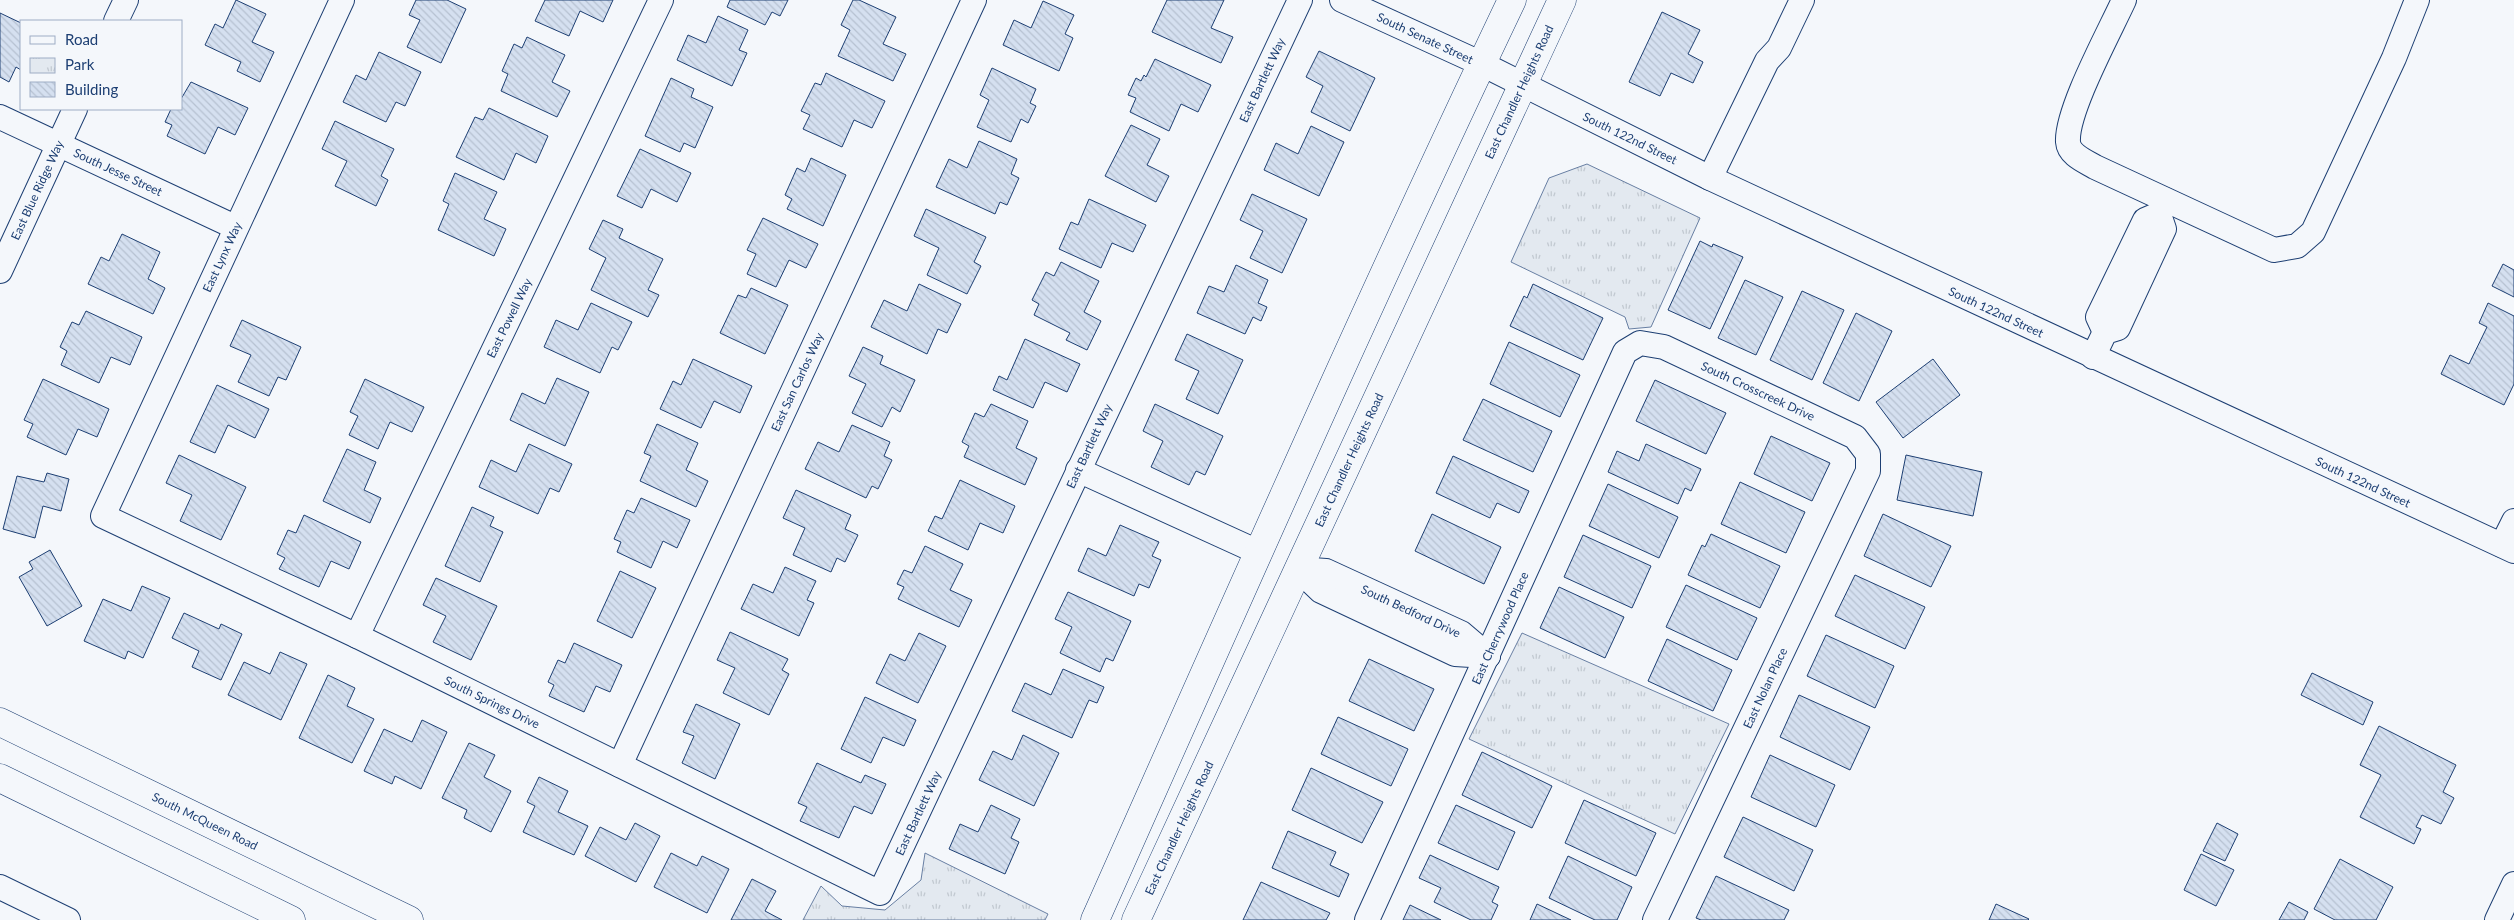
<svg xmlns="http://www.w3.org/2000/svg" width="2514" height="920" font-family="Lato,sans-serif">
  <style>
    .park { fill: url(#park-tufts); stroke: #687fa3 }
    .building { fill: url(#building-back-hatch); stroke: #1d3f73 }
    .lines { fill: none; stroke-linecap: round; stroke-linejoin: round }
    .minor-casing { stroke: #1d3f73; stroke-width: 26 }
    .major-casing { stroke: #1d3f73; stroke-width: 29 }
    .minor { stroke: #f4f7fb; stroke-width: 24 }
    .major { stroke: #f4f7fb; stroke-width: 28 }
    .labels { text-anchor: middle; dominant-baseline: central; stroke-width: 4; stroke-linejoin: round; paint-order: stroke }
    .street-label { font-size: 12px; fill: #1d3f73; stroke: #f4f7fb }
  </style>
  <defs>
    <pattern id="park-tufts" width="24" height="20" patternUnits="userSpaceOnUse" patternTransform="scale(1.25)"><rect width="24" height="20" fill="#e3e9f0"/><path d="M3 7l-1-3M5 7V3M7 7l1-3M15 17l-1-3M17 17v-4M19 17l1-3" fill="none" stroke="#c2c9d1"/></pattern>
    <pattern id="building-back-hatch" width="6" height="6" patternUnits="userSpaceOnUse" patternTransform="scale(1.25)"><rect width="6" height="6" fill="#d5e0f0"/><path d="M-1 5l2 2M0 0l6 6M5-1l2 2" fill="none" stroke="#b6c1d1"/></pattern>
  </defs>
  <rect width="100%" height="100%" fill="#f4f7fb"/>
  <g class="park">
    <polygon points="1587,164 1700,218 1651,327 1629,329 1625,317 1511,262 1549,178"/>
    <polygon points="1522,633 1729,724 1675,834 1469,739"/>
    <polygon points="925,853 1048,914 1045,920 803,920 821,886 842,906 885,910 921,880"/>
  </g>
  <g class="building">
    <polygon points="236,0 266,14 252,42 274,52 260,82 237,71 241,62 205,45 215,24 223,28"/>
    <polygon points="416,0 447,0 466,9 441,63 407,47 420,20 409,15"/>
    <polygon points="545,0 613,0 603,22 580,11 569,36 535,21"/>
    <polygon points="730,0 788,0 780,16 772,12 765,25 727,7"/>
    <polygon points="853,0 859,0 896,17 883,44 906,54 893,81 838,56 850,30 841,25"/>
    <polygon points="1167,0 1224,0 1211,28 1233,37 1221,63 1152,32"/>
    <polygon points="1043,1 1074,15 1065,34 1073,38 1059,71 1003,45 1014,20 1031,28"/>
    <polygon points="1662,12 1700,30 1688,54 1703,62 1693,83 1671,73 1660,96 1629,82"/>
    <polygon points="0,13 21,23 21,70 16,67 9,82 0,77"/>
    <polygon points="718,16 748,30 739,50 747,53 732,86 677,60 688,35 706,43"/>
    <polygon points="527,37 565,55 552,82 570,91 557,117 501,91 508,74 502,71 514,44 522,48"/>
    <polygon points="1319,51 1375,78 1350,131 1311,112 1323,86 1306,77"/>
    <polygon points="379,52 421,72 405,106 396,102 386,122 343,102 356,75 366,80"/>
    <polygon points="1155,59 1211,85 1198,112 1181,104 1169,131 1130,112 1136,98 1128,95 1136,78 1141,81 1144,75 1146,77"/>
    <polygon points="992,68 1036,89 1030,103 1036,106 1028,123 1021,119 1011,142 977,127 989,100 980,95"/>
    <polygon points="826,73 885,101 872,128 854,120 842,147 803,129 810,115 801,111 815,83 821,85"/>
    <polygon points="671,78 694,89 691,97 713,107 695,148 684,143 680,152 645,136"/>
    <polygon points="191,82 248,108 235,135 218,127 205,154 167,136 172,125 165,122 171,109 181,109 181,99"/>
    <polygon points="489,108 548,136 536,163 516,153 504,180 456,157 475,117 483,120"/>
    <polygon points="335,121 394,149 381,176 388,180 376,206 335,186 347,161 322,149"/>
    <polygon points="1131,125 1160,139 1147,165 1169,176 1156,202 1105,176"/>
    <polygon points="1311,126 1344,142 1319,196 1264,170 1276,143 1298,154"/>
    <polygon points="979,141 1017,159 1011,174 1019,178 1007,205 1000,202 995,214 936,187 949,159 967,168"/>
    <polygon points="640,149 691,173 677,202 651,189 642,208 617,196"/>
    <polygon points="811,158 846,175 823,226 787,209 792,199 785,195 797,168 805,172"/>
    <polygon points="455,173 497,192 484,219 506,229 494,256 438,230 449,204 443,201"/>
    <polygon points="1252,194 1307,219 1282,273 1250,258 1263,231 1240,220"/>
    <polygon points="1089,199 1146,225 1133,252 1112,243 1101,268 1059,249 1071,222 1078,225"/>
    <polygon points="926,209 986,237 974,262 981,266 967,294 927,275 939,248 914,236"/>
    <polygon points="763,218 818,244 806,268 789,260 776,287 747,274 756,254 747,250"/>
    <polygon points="603,220 623,229 619,238 663,259 648,290 659,295 648,317 591,290 606,258 589,249"/>
    <polygon points="122,234 160,252 148,279 165,288 153,314 88,284 101,257 109,261"/>
    <polygon points="1700,241 1712,247 1713,244 1743,257 1710,329 1668,310"/>
    <polygon points="1061,262 1099,281 1084,312 1101,321 1087,350 1066,340 1070,333 1034,315 1039,304 1032,300 1046,272 1054,276"/>
    <polygon points="2503,264 2514,270 2514,297 2492,286"/>
    <polygon points="1236,265 1268,280 1258,303 1267,307 1261,321 1253,317 1245,334 1197,313 1209,286 1224,292"/>
    <polygon points="1745,280 1783,297 1756,355 1718,338"/>
    <polygon points="919,284 961,304 947,333 938,329 927,354 871,327 884,300 907,311"/>
    <polygon points="1533,284 1603,318 1583,360 1510,326 1524,296 1527,298"/>
    <polygon points="751,288 788,305 765,354 720,333 738,295 746,298"/>
    <polygon points="1802,291 1844,310 1812,380 1770,360"/>
    <polygon points="591,303 632,322 618,350 612,347 600,373 544,347 556,320 578,330"/>
    <polygon points="2488,303 2514,316 2514,384 2504,405 2441,374 2450,355 2469,364 2487,327 2479,323"/>
    <polygon points="86,311 142,337 130,365 111,357 99,383 61,365 67,351 60,347 72,322 79,325"/>
    <polygon points="1856,313 1892,331 1859,401 1823,383"/>
    <polygon points="242,320 301,347 286,380 278,377 269,396 238,382 251,355 230,346"/>
    <polygon points="1187,334 1243,360 1218,414 1186,399 1199,371 1175,360"/>
    <polygon points="1025,339 1080,364 1067,392 1045,382 1033,408 993,390 999,376 1007,380"/>
    <polygon points="1509,342 1580,375 1560,417 1490,384"/>
    <polygon points="863,347 883,356 880,364 915,380 900,412 892,407 882,427 852,413 866,384 849,376"/>
    <polygon points="693,359 752,386 740,413 714,401 701,428 660,409 673,381 681,385"/>
    <polygon points="1933,359 1960,395 1903,438 1876,402"/>
    <polygon points="557,378 589,392 565,446 510,420 522,393 545,404"/>
    <polygon points="43,379 109,409 97,437 78,429 66,455 27,437 33,424 24,420"/>
    <polygon points="365,379 424,407 412,432 390,422 378,449 349,435 358,416 350,412"/>
    <polygon points="1655,380 1726,413 1706,454 1636,421"/>
    <polygon points="217,385 269,409 255,438 228,425 215,453 190,442"/>
    <polygon points="1483,399 1552,431 1533,472 1463,440"/>
    <polygon points="991,404 1028,421 1016,448 1037,458 1025,485 964,457 969,446 962,442 975,413 984,417"/>
    <polygon points="1155,404 1223,436 1205,475 1196,471 1189,485 1151,467 1163,441 1143,431"/>
    <polygon points="657,424 698,443 686,470 708,481 696,507 640,481 651,456 644,453"/>
    <polygon points="852,425 890,442 884,456 892,460 878,489 872,486 866,498 805,469 818,442 839,452"/>
    <polygon points="1771,436 1830,463 1812,501 1754,474"/>
    <polygon points="529,444 572,464 559,492 550,488 538,514 479,487 491,460 516,472"/>
    <polygon points="1646,444 1701,469 1691,491 1685,488 1678,504 1608,472 1617,451 1639,461"/>
    <polygon points="347,449 376,462 364,490 381,498 370,523 323,501"/>
    <polygon points="179,455 246,487 221,540 180,521 192,495 166,483"/>
    <polygon points="1906,455 1982,472 1973,516 1897,500"/>
    <polygon points="1453,456 1529,491 1519,513 1497,503 1490,518 1436,493"/>
    <polygon points="47,473 69,479 61,511 43,506 35,538 3,529 17,476 44,482"/>
    <polygon points="960,480 1015,506 1003,533 980,523 968,550 928,531 935,516 942,519"/>
    <polygon points="1740,482 1805,512 1786,553 1721,524"/>
    <polygon points="1608,484 1678,517 1659,558 1589,526"/>
    <polygon points="796,490 851,515 845,529 858,535 845,562 837,558 831,572 793,555 805,528 783,518"/>
    <polygon points="641,498 690,520 677,548 663,541 651,568 617,552 621,542 614,539 627,510 634,513"/>
    <polygon points="472,507 494,517 490,526 503,532 480,582 445,566"/>
    <polygon points="1432,514 1501,547 1484,584 1415,551"/>
    <polygon points="1883,514 1951,546 1931,587 1864,556"/>
    <polygon points="304,515 361,542 349,569 331,561 319,587 279,569 285,558 277,554 288,530 296,533"/>
    <polygon points="1120,525 1159,542 1152,556 1161,560 1149,588 1139,584 1134,596 1078,571 1088,548 1106,556"/>
    <polygon points="1711,534 1780,566 1760,608 1688,575 1702,545 1705,547"/>
    <polygon points="1583,535 1651,566 1632,608 1564,577"/>
    <polygon points="925,546 963,564 950,590 972,600 959,627 898,599 904,587 897,584 904,570 912,573"/>
    <polygon points="50,550 82,606 47,626 19,577 33,569 29,562"/>
    <polygon points="785,567 816,581 807,600 814,603 799,636 741,609 753,584 773,593"/>
    <polygon points="620,571 656,588 632,638 597,621"/>
    <polygon points="1855,575 1925,607 1905,649 1835,616"/>
    <polygon points="436,578 497,606 471,660 433,642 446,616 423,605"/>
    <polygon points="1686,585 1757,618 1737,660 1666,627"/>
    <polygon points="142,586 170,598 143,658 128,651 125,659 84,641 103,599 131,611"/>
    <polygon points="1559,587 1624,617 1605,658 1540,628"/>
    <polygon points="1068,592 1131,621 1113,661 1106,658 1100,672 1060,653 1072,627 1055,619"/>
    <polygon points="184,613 219,629 221,624 242,634 221,680 192,667 199,651 172,638"/>
    <polygon points="730,632 788,659 782,670 789,674 769,715 723,693 735,668 717,660"/>
    <polygon points="919,633 946,646 918,703 876,683 890,654 905,661"/>
    <polygon points="1826,635 1894,666 1875,708 1807,676"/>
    <polygon points="1667,639 1732,670 1713,711 1648,681"/>
    <polygon points="574,643 622,665 610,692 596,686 584,712 549,696 554,685 548,682 558,660 565,663"/>
    <polygon points="280,652 307,664 281,720 228,695 244,662 270,674"/>
    <polygon points="1369,659 1434,689 1414,731 1349,701"/>
    <polygon points="1063,669 1104,687 1097,703 1089,700 1072,738 1012,711 1025,683 1051,695"/>
    <polygon points="2312,673 2373,702 2363,725 2301,695"/>
    <polygon points="328,675 355,688 347,706 374,719 352,763 299,738"/>
    <polygon points="1799,695 1870,727 1850,770 1780,737"/>
    <polygon points="865,697 916,720 904,746 883,737 871,763 841,749"/>
    <polygon points="696,704 740,724 715,779 682,763 694,736 683,732"/>
    <polygon points="1338,717 1408,749 1391,786 1321,754"/>
    <polygon points="422,720 447,732 421,789 395,776 392,784 364,771 384,729 412,742"/>
    <polygon points="2379,726 2456,765 2443,792 2454,798 2441,824 2422,815 2416,827 2421,829 2414,844 2360,817 2381,775 2360,765"/>
    <polygon points="1023,735 1059,753 1034,806 979,780 993,751 1012,760"/>
    <polygon points="469,743 495,755 484,777 511,791 491,832 464,818 467,810 442,798"/>
    <polygon points="1482,752 1552,786 1532,828 1462,795"/>
    <polygon points="1770,755 1835,785 1816,827 1751,797"/>
    <polygon points="817,763 861,783 865,775 886,784 872,814 854,806 839,838 800,821 807,807 798,803"/>
    <polygon points="1311,768 1383,802 1362,843 1292,810"/>
    <polygon points="539,777 568,791 558,812 588,826 574,855 523,832 535,806 527,802"/>
    <polygon points="1584,800 1656,833 1636,876 1565,843"/>
    <polygon points="991,805 1020,819 1011,838 1019,842 1005,874 949,849 960,824 978,832"/>
    <polygon points="1456,805 1515,832 1498,870 1438,843"/>
    <polygon points="1743,817 1813,850 1794,891 1724,857"/>
    <polygon points="635,823 660,836 636,882 585,856 600,827 626,840"/>
    <polygon points="2217,823 2238,834 2225,861 2203,851"/>
    <polygon points="1288,831 1336,852 1330,865 1349,874 1339,897 1272,868"/>
    <polygon points="671,853 697,866 702,856 729,869 707,913 654,887"/>
    <polygon points="2201,854 2234,870 2216,906 2184,890"/>
    <polygon points="1430,855 1499,887 1492,902 1498,905 1491,920 1471,920 1434,902 1441,888 1419,878"/>
    <polygon points="1568,856 1632,887 1617,920 1595,920 1549,898"/>
    <polygon points="2340,859 2393,887 2376,920 2335,920 2314,909"/>
    <polygon points="1716,876 1789,910 1784,920 1701,920 1696,918"/>
    <polygon points="752,879 776,891 765,911 782,920 731,920"/>
    <polygon points="1261,882 1330,913 1326,920 1243,920"/>
    <polygon points="2289,902 2308,912 2304,920 2279,920"/>
    <polygon points="1537,904 1571,920 1530,920"/>
    <polygon points="1996,904 2029,919 2028,920 1989,920"/>
    <polygon points="1410,905 1441,920 1403,920"/>
  </g>
  <g class="lines">
    <g class="minor-casing">
      <g id="minor">
        <polyline points="342,0 103,516 357,636 880,893 1300,0"/>
        <polyline points="1342,0 1482,64 1710,178 2514,551"/>
        <path d="M2124 0C2110 31 2066 111 2068 142 2069 155 2085 161 2095 167L2274 250 2297 246 2313 232 2394 58 2417 0"/>
        <polyline points="116,21 126,0"/>
        <polyline points="0,117 235,227"/>
        <polyline points="1710,178 1767,61 1779,48 1802,0"/>
        <polyline points="0,271 75,109"/>
        <polyline points="2105,332 2098,317 2145,220 2159,214"/>
        <polyline points="2093,357 2105,332 2118,328 2164,229 2159,214 2165,200"/>
        <polyline points="1078,470 1258,552"/>
        <polyline points="2502,545 2514,521"/>
        <polyline points="1298,569 1321,591 1455,654 1488,656"/>
        <polyline points="1298,569 1326,571 1461,633 1488,656"/>
        <polyline points="357,636 661,0"/>
        <polyline points="620,765 974,0"/>
        <polyline points="0,887 68,920"/>
        <polyline points="1367,920 1625,352 1640,343 1664,347 1855,437 1868,454 1868,471 1655,920"/>
        <polyline points="2497,920 2514,884"/>
      </g>
    </g>
    <g class="major-casing">
      <g id="major">
        <polyline points="0,722 409,920"/>
        <polyline points="0,778 291,920"/>
        <path d="M1095 920C1232 612 1367 304 1512 0"/>
        <polyline points="1136,920 1562,0"/>
      </g>
    </g>
    <use href="#minor" class="minor"/>
    <use href="#major" class="major"/>
  </g>
  <g class="labels">
    <g class="street-label">
      <text transform="translate(1425 38) rotate(25)">South Senate Street</text>
      <text transform="translate(1262 80) rotate(-65)">East Bartlett Way</text>
      <text transform="translate(1519 92) rotate(-65)">East Chandler Heights Road</text>
      <text transform="translate(1630 138) rotate(26)">South 122nd Street</text>
      <text transform="translate(118 172) rotate(25)">South Jesse Street</text>
      <text transform="translate(37 190) rotate(-65)">East Blue Ridge Way</text>
      <text transform="translate(222 257) rotate(-65)">East Lynx Way</text>
      <text transform="translate(1996 312) rotate(25)">South 122nd Street</text>
      <text transform="translate(509 318) rotate(-64)">East Powell Way</text>
      <text transform="translate(797 382) rotate(-65)">East San Carlos Way</text>
      <text transform="translate(1758 391) rotate(25)">South Crosscreek Drive</text>
      <text transform="translate(1089 446) rotate(-65)">East Bartlett Way</text>
      <text transform="translate(1349 460) rotate(-65)">East Chandler Heights Road</text>
      <text transform="translate(2363 482) rotate(25)">South 122nd Street</text>
      <text transform="translate(1411 611) rotate(25)">South Bedford Drive</text>
      <text transform="translate(1500 628) rotate(-66)">East Cherrywood Place</text>
      <text transform="translate(1765 688) rotate(-65)">East Nolan Place</text>
      <text transform="translate(492 702) rotate(26)">South Springs Drive</text>
      <text transform="translate(918 813) rotate(-65)">East Bartlett Way</text>
      <text transform="translate(205 821) rotate(26)">South McQueen Road</text>
      <text transform="translate(1179 828) rotate(-65)">East Chandler Heights Road</text>
    </g>
  </g>
  <rect x="20" y="20" width="162" height="90" fill="#f4f7fb" stroke="#9eadc5"/>
  <rect x="30" y="36" width="25" height="8" fill="#f4f7fb" stroke="#9eadc5"/>
  <text x="65" y="45" font-size="15" fill="#1d3f73">Road</text>
  <rect x="30" y="58" width="25" height="15" fill="url(#park-tufts)" stroke="#9eadc5"/>
  <text x="65" y="70" font-size="15" fill="#1d3f73">Park</text>
  <rect x="30" y="82" width="25" height="15" fill="url(#building-back-hatch)" stroke="#9eadc5"/>
  <text x="65" y="95" font-size="15" fill="#1d3f73">Building</text>
</svg>
